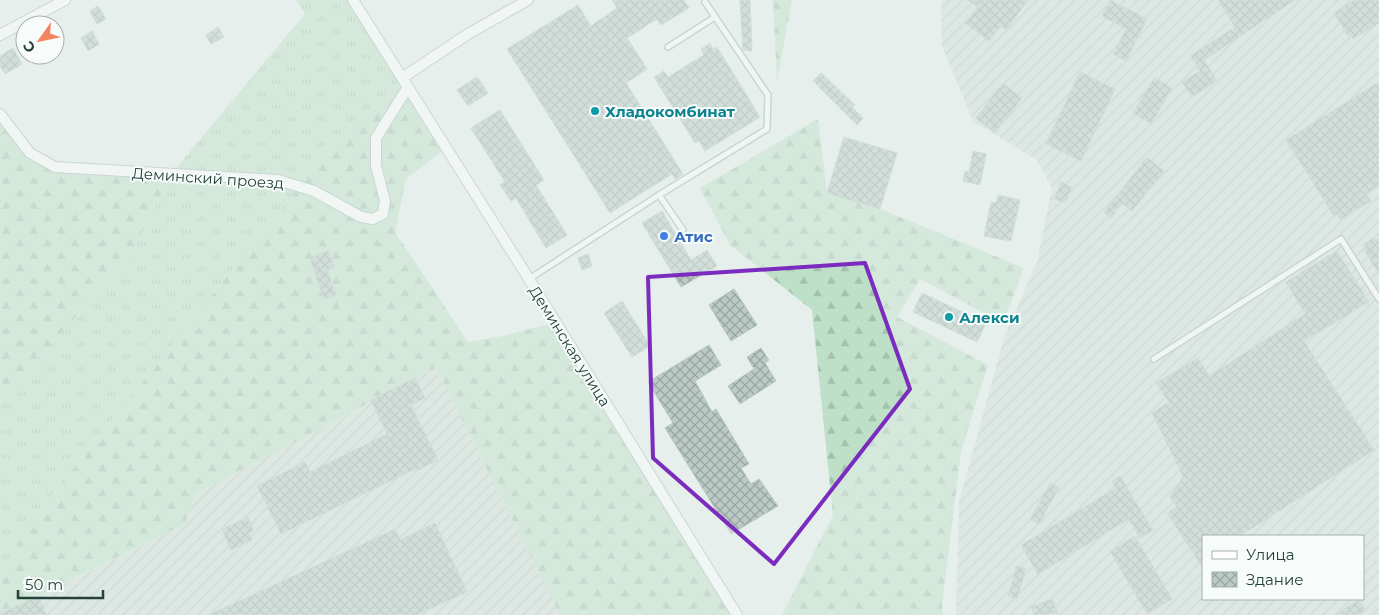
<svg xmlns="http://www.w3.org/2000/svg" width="1379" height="615" font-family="Montserrat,sans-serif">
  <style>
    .industrial { fill: url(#industrial-furrows); fill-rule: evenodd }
    .grass { fill: url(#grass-tufts) }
    .forest { fill: url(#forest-firs) }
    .building { fill: url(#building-cross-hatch); stroke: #b8c9c2 }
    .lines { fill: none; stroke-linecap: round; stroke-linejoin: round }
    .lane-casing { stroke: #a8b8b2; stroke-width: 8 }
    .street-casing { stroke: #a8b8b2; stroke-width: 12 }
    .lane { stroke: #fff; stroke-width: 5 }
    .street { stroke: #fff; stroke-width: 10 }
    .marked { fill: none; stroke: #7b2cbf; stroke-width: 4; stroke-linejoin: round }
    .culture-dot { fill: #0f9aa8; stroke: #f7fbf9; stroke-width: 2 }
    .shop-dot { fill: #3f7fe0; stroke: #f7fbf9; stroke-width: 2 }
    .labels { text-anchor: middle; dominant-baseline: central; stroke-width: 4; stroke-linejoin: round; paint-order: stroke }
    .culture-label { font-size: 15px; font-weight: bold; fill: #0d838f; stroke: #f7fbf9; text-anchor: start }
    .street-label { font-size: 15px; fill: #24423a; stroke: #f7fbf9 }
    .shop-label { font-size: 15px; font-weight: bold; fill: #366cbe; stroke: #f7fbf9; text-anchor: start }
  </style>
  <defs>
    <pattern id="industrial-furrows" width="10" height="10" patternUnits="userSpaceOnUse" patternTransform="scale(1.25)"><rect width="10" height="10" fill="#d4dfda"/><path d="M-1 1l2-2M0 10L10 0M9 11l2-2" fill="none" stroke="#b6c1bc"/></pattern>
    <pattern id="grass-tufts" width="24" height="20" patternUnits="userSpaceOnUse" patternTransform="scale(1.25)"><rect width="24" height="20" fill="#bfe0c8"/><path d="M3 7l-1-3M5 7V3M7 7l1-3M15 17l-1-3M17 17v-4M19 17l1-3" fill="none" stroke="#a4c1ad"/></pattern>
    <pattern id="forest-firs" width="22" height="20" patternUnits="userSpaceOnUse" patternTransform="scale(1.25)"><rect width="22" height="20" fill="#bfe0c8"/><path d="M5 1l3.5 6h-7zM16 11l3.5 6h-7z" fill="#a4c1ad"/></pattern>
    <pattern id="building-cross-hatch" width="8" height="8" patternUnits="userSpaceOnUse" patternTransform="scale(1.25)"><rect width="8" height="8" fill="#bbcac4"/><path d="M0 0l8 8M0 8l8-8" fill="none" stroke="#98a6a0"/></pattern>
  </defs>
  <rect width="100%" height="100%" fill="#e6efeb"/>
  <g class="industrial">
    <path d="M941 0H1379V615H956L959 502 1004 338 1037 262 1052 188 1037 160 973 121 942 46ZM1203 536H1363V599H1203Z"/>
    <polygon points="436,368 560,615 0,615 185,524 195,494"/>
  </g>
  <polygon class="grass" points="296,0 353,0 402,78 336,141 28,525 0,576 0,402 130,256 172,173 305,14"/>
  <g class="forest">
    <polygon points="773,0 792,0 777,81"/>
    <polygon points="402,78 446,148 406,179 395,232 468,342 503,336 556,322 737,615 560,615 436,368 195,494 185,524 0,614 0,576 28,525 336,141"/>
    <polygon points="0,114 23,144 55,167 172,173 130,256 0,402"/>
    <polygon points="818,119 827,193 880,209 1024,268 1003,323 920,279 897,317 988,365 961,451 942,605 943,615 782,615 833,515 812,310 730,245 700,188"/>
  </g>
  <g class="building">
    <polygon points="612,0 684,0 689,8 661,25 657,19 627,38 647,69 626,83 683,174 675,179 672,174 610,213 507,49 578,5 591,26 617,8"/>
    <polygon points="740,0 750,0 752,51 743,50"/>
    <polygon points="968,0 1028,0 1006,30 1001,26 989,41 965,23 978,7"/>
    <polygon points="1110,0 1147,19 1126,61 1113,54 1126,29 1102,16"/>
    <polygon points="1218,0 1295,0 1204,60 1217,81 1192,97 1182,82 1200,71 1190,56 1235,27"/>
    <polygon points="1354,0 1379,0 1379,23 1353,39 1351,35 1348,36 1334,13"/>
    <polygon points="98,6 106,19 97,24 90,11"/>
    <polygon points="218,27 224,37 211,44 206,35"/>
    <polygon points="92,31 99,44 88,51 81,38"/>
    <polygon points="710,43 713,49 717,47 760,117 705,151 699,141 695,143 654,77 664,71 668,77 704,55 701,49"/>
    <polygon points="13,48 22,64 5,74 0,66 0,56"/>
    <polygon points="1080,72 1115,89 1081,161 1046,144"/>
    <polygon points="821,73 855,105 852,107 863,118 857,125 813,81"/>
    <polygon points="477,77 488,93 468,106 457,90"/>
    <polygon points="1154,78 1172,88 1151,124 1133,113"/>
    <polygon points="1379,82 1379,186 1366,194 1371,201 1340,220 1337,214 1334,216 1286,140"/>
    <polygon points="1003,83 1022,98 995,133 976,118"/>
    <polygon points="500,110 544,180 536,185 567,235 546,248 516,198 511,201 500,185 505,182 471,128"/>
    <polygon points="844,137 897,153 880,209 827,193"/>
    <polygon points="973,151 986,154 980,185 963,181 965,171 969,172"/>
    <polygon points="1147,157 1164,171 1132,211 1122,203 1111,218 1104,212"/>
    <polygon points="1061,182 1072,187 1065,203 1054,199"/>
    <polygon points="998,195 1020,200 1011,241 984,236 991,202 996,203"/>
    <polygon points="662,211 691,260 707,250 717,266 681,287 642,223"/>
    <polygon points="1373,238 1375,241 1379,238 1379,274 1363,248 1366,247 1364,244"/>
    <polygon points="328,251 334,267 327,270 336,295 324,299 310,258"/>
    <polygon points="1337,251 1369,302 1304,341 1374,450 1240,536 1203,536 1203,568 1167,513 1177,507 1170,497 1183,476 1152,413 1169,402 1156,383 1198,358 1209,376 1305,314 1286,282"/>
    <polygon points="588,254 592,266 582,270 578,258"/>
    <polygon points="734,289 757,325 731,341 709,305"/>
    <polygon points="922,293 986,323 977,342 913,312"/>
    <polygon points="622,301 650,346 632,357 604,313"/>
    <polygon points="709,345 721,365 695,381 712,412 716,409 749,464 741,468 751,484 759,479 778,506 731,534 665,428 673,423 648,382"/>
    <polygon points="761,348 769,360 765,363 776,381 740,404 728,386 754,369 747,357"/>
    <polygon points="415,378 425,398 411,405 438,460 416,471 415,469 281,534 257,486 305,462 310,472 387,434 371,400"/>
    <polygon points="1120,476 1153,530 1140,538 1129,519 1038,574 1021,545 1116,488 1112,481"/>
    <polygon points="1050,483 1059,488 1039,524 1030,519"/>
    <polygon points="248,517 254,531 249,533 252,540 231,550 222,529"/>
    <polygon points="435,523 467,592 417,615 209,615 395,529 400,540"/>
    <polygon points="1135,536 1172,599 1147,614 1110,551"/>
    <polygon points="1017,566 1026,569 1017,599 1008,596"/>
    <polygon points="38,596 47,615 0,615 0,614"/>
    <polygon points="1052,599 1058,613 1034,615 1031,607"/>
    <polygon points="1358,600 1366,611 1359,615 1335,615"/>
  </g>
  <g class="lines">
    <g class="lane-casing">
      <g id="lane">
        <polyline points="668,47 715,17"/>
        <polyline points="659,195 767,129 768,95 705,2"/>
        <polyline points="529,279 659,195 683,230"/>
        <polyline points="1154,359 1341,239 1379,299"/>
      </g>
    </g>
    <g class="street-casing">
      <g id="street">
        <polyline points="353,0 529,279 737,615"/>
        <polyline points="0,35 65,0"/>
        <polyline points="402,78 468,34 528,0"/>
        <polyline points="0,114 30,153 55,167 278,180 314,191 361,217 373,219 383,214 385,201 376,166 376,138 408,87"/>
      </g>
    </g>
    <use href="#lane" class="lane"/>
    <use href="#street" class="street"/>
  </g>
  <path d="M0 0H1379V615H0ZM865 263 910 389 774 564 653 458 648 277Z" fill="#e6efeb" fill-opacity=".55" fill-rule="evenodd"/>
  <path class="marked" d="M865 263 910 389 774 564 653 458 648 277Z"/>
  <g class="culture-dot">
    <circle cx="595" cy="111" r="5"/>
    <circle cx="949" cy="317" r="5"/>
  </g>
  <circle class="shop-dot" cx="664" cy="236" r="5"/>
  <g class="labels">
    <g class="culture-label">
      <text x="605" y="111">Хладокомбинат</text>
      <text x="959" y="317">Алекси</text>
    </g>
    <g class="street-label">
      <text transform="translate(208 178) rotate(4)">Деминский проезд</text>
      <text transform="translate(570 346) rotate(58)">Деминская улица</text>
    </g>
    <g class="shop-label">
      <text x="674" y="236">Атис</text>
    </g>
  </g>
  <rect x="1202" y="535" width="162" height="65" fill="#f7fbf9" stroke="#a3b1ad"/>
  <rect x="1212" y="551" width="25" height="8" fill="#ffffff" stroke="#a3b1ad"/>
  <text x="1246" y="560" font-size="15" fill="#24423a">Улица</text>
  <rect x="1212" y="572" width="25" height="15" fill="url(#building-cross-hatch)" stroke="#a3b1ad"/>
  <text x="1246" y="585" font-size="15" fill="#24423a">Здание</text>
  <g transform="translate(40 40) rotate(237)"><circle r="24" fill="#f7fbf9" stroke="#a3b1ad"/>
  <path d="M0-4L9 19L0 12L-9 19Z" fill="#f4845f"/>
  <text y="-8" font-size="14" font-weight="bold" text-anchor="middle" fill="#24423a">С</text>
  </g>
  <path d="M18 590v8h85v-8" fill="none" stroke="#24423a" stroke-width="2.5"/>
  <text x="25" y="590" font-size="15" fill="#24423a" stroke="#f7fbf9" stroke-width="4" paint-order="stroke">50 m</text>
</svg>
